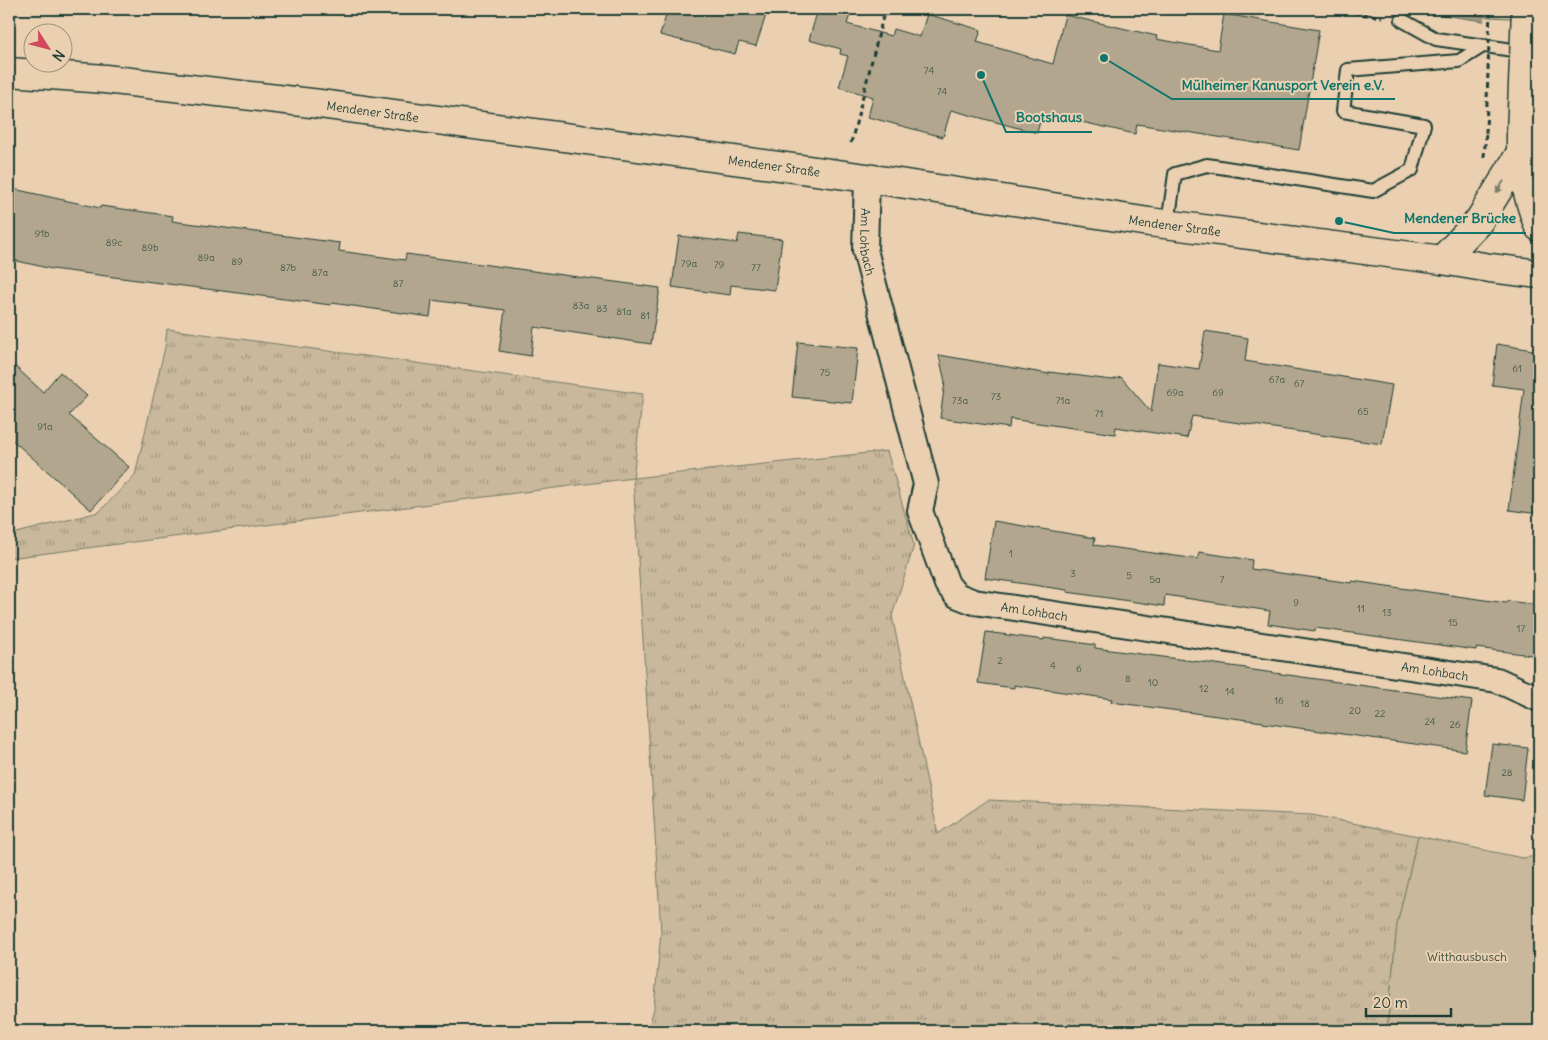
<svg xmlns="http://www.w3.org/2000/svg" width="1548" height="1040" font-family="Delius,sans-serif">
  <style>
    .grass { fill: url(#grass-tufts); stroke: #747a68 }
    .green { fill: #c9b89c; stroke: #747a68 }
    .water { fill: url(#water-ripples); stroke: #687262 }
    .pier { fill: #ead0b1 }
    .lines { fill: none; stroke-linecap: round; stroke-linejoin: round }
    .shore { stroke: #506152; stroke-width: 1 }
    .building { fill: #b2a78e; stroke: #1f3d34 }
    .service-casing { stroke: #1f3d34; stroke-width: 16 }
    .minor-casing { stroke: #1f3d34; stroke-width: 28 }
    .secondary-casing { stroke: #1f3d34; stroke-width: 31 }
    .primary-casing { stroke: #1f3d34; stroke-width: 31 }
    .path { stroke: #1f3d34; stroke-width: 3; stroke-dasharray: 5 4; stroke-linecap: butt }
    .service { stroke: #ead0b1; stroke-width: 12 }
    .minor { stroke: #ead0b1; stroke-width: 24 }
    .secondary { stroke: #ead0b1; stroke-width: 28 }
    .primary { stroke: #ead0b1; stroke-width: 28 }
    .primary-bridge-casing { stroke: #1f3d34; stroke-width: 31; stroke-linecap: butt }
    .path-bridge { stroke: #1f3d34; stroke-width: 3; stroke-dasharray: 5 4; stroke-linecap: butt }
    .primary-bridge { stroke: #ead0b1; stroke-width: 28 }
    .oneway { fill: #7a7f6c }
    .labels { text-anchor: middle; dominant-baseline: central; stroke-width: 4; stroke-linejoin: round; paint-order: stroke }
    .number-label { font-size: 10px; fill: #44584a }
    .street-label { font-size: 12px; fill: #1f3d34; stroke: #ead0b1 }
    .park-label { font-size: 12px; fill: #30493e; stroke: #ead0b1 }
    .leader { fill: none; stroke: #0f766e; stroke-width: 2 }
    .callout-dot { fill: #0f766e; stroke: #ead0b1; stroke-width: 2 }
    .callout-label { font-size: 14px; text-anchor: middle; font-weight: bold; fill: #0f766e; stroke: #ead0b1; stroke-width: 4; stroke-linejoin: round; paint-order: stroke }
  </style>
  <defs>
    <pattern id="grass-tufts" width="24" height="20" patternUnits="userSpaceOnUse" patternTransform="scale(1.25)"><rect width="24" height="20" fill="#c9b89c"/><path d="M3 7l-1-3M5 7V3M7 7l1-3M15 17l-1-3M17 17v-4M19 17l1-3" fill="none" stroke="#a39780"/></pattern>
    <pattern id="water-ripples" width="26" height="14" patternUnits="userSpaceOnUse" patternTransform="scale(1.25)"><rect width="26" height="14" fill="#999680"/><path d="M2 4q2-2 4 0t4 0M15 11q2-2 4 0t4 0" fill="none" stroke="#7c7c6a"/></pattern>
  </defs>
  <rect width="100%" height="100%" fill="#ead0b1"/>
  <filter id="ink" filterUnits="userSpaceOnUse"><feTurbulence type="fractalNoise" baseFrequency=".02" numOctaves="2"/><feDisplacementMap in="SourceGraphic" scale="10" xChannelSelector="R" yChannelSelector="G"/><feConvolveMatrix kernelMatrix="1 2 1 2 8 2 1 2 1" color-interpolation-filters="sRGB"/></filter>
  <g filter="url(#ink)">
    <polygon class="grass" points="167,329 643,394 633,478 887,451 914,545 892,616 938,834 988,800 1312,815 1418,836 1397,925 1387,1031 648,1031 654,1008 661,932 633,478 9,558 9,535 99,512 135,475 165,347"/>
    <polygon class="green" points="1418,836 1522,858 1539,856 1539,1031 1387,1031 1397,925"/>
    <polygon class="water" points="1402,9 1539,9 1489,22"/>
    <polygon class="pier" points="1485,9 1539,9 1539,27 1484,24"/>
    <g class="lines">
      <polyline class="shore" points="1434,9 1489,17 1511,18"/>
    </g>
    <g class="building">
      <polygon points="668,9 768,9 756,46 739,42 735,54 660,35"/>
      <polygon points="818,9 852,9 847,24 891,36 893,29 920,37 927,14 981,30 977,42 1053,64 1065,15 1157,36 1156,39 1218,50 1224,14 1319,30 1299,150 1137,124 1135,134 1042,113 1037,133 951,110 943,137 868,117 873,97 839,87 848,56 840,54 841,49 809,40"/>
      <polygon points="9,188 100,208 101,206 173,216 172,221 340,243 339,251 405,260 406,254 660,288 651,344 534,327 531,356 499,351 505,310 432,300 430,317 332,303 331,305 52,269 9,259"/>
      <polygon points="739,234 782,239 775,290 731,285 730,295 672,287 679,236 737,243"/>
      <polygon points="1205,331 1248,338 1245,361 1392,385 1382,444 1192,416 1187,438 1116,427 1115,434 1010,419 1009,428 940,418 945,382 939,355 1049,374 1049,372 1112,380 1121,377 1151,412 1158,363 1199,369"/>
      <polygon points="798,342 858,348 852,403 792,397"/>
      <polygon points="1497,344 1539,351 1539,514 1509,510 1524,389 1492,385"/>
      <polygon points="9,361 43,392 60,372 87,396 69,415 129,467 91,510 9,437"/>
      <polygon points="994,521 1095,538 1094,545 1198,559 1199,552 1252,560 1251,569 1352,583 1352,581 1506,603 1507,601 1539,605 1539,656 1476,648 1476,650 1316,628 1315,631 1268,624 1270,611 1165,595 1164,606 1067,592 1067,590 985,578"/>
      <polygon points="986,632 1044,640 1044,638 1069,641 1095,645 1095,648 1246,668 1246,669 1472,701 1465,751 1263,723 1263,722 1111,702 1112,699 1014,685 1014,688 978,683"/>
      <polygon points="1492,744 1528,748 1522,800 1485,795"/>
    </g>
    <g class="lines">
      <g class="service-casing">
        <g id="service">
          <polyline points="1402,20 1436,39 1527,52"/>
          <polyline points="1168,224 1175,174 1207,165 1373,191 1412,170 1424,125 1343,111 1348,70 1459,61 1483,46"/>
        </g>
      </g>
      <g class="minor-casing">
        <g id="minor">
          <path id="s1" d="M867 178 865 250 926 484 920 511 947 584 956 595 974 602 1497 680 1539 699"/>
        </g>
      </g>
      <g class="secondary-casing">
        <g id="secondary">
          <path id="s2" d="M9 72 105 79 320 104 867 178 1149 222 1442 260 1490 268 1539 274"/>
          <polyline points="1442,260 1479,221 1520,154"/>
        </g>
      </g>
      <g class="primary-casing">
        <path id="primary" d="M1521 134C1520 167 1527 196 1539 227"/>
      </g>
      <g class="path">
        <polyline points="1327,9 1382,17"/>
        <polyline points="851,143 885,9"/>
        <polyline points="1484,157 1486,133"/>
      </g>
      <use href="#service" class="service"/>
      <use href="#minor" class="minor"/>
      <use href="#secondary" class="secondary"/>
      <use href="#primary" class="primary"/>
      <g class="primary-bridge-casing">
        <polyline id="primary-bridge" points="1521,134 1526,9"/>
      </g>
      <polyline class="path-bridge" points="1486,133 1490,9"/>
      <use href="#primary-bridge" class="primary-bridge"/>
    </g>
    <defs><path id="oneway-solid" d="M-6-.8H1V-3.2L6.5 0L1 3.2V.8H-6Z" transform="scale(1.25)"/></defs>
    <use class="oneway" href="#oneway-solid" transform="translate(1500 187) rotate(122)"/>
  </g>
  <g class="labels">
    <g class="number-label">
      <text x="929" y="70">74</text>
      <text x="942" y="91">74</text>
      <text x="42" y="233">91b</text>
      <text x="114" y="242">89c</text>
      <text x="150" y="247">89b</text>
      <text x="206" y="257">89a</text>
      <text x="237" y="261">89</text>
      <text x="689" y="263">79a</text>
      <text x="719" y="264">79</text>
      <text x="288" y="267">87b</text>
      <text x="756" y="267">77</text>
      <text x="320" y="272">87a</text>
      <text x="398" y="283">87</text>
      <text x="581" y="305">83a</text>
      <text x="602" y="308">83</text>
      <text x="624" y="311">81a</text>
      <text x="645" y="315">81</text>
      <text x="1517" y="368">61</text>
      <text x="825" y="372">75</text>
      <text x="1277" y="379">67a</text>
      <text x="1299" y="383">67</text>
      <text x="1175" y="392">69a</text>
      <text x="1218" y="392">69</text>
      <text x="996" y="396">73</text>
      <text x="960" y="400">73a</text>
      <text x="1063" y="400">71a</text>
      <text x="1363" y="411">65</text>
      <text x="1099" y="413">71</text>
      <text x="45" y="426">91a</text>
      <text x="1011" y="553">1</text>
      <text x="1073" y="573">3</text>
      <text x="1129" y="575">5</text>
      <text x="1155" y="579">5a</text>
      <text x="1222" y="579">7</text>
      <text x="1296" y="602">9</text>
      <text x="1361" y="608">11</text>
      <text x="1387" y="612">13</text>
      <text x="1453" y="622">15</text>
      <text x="1521" y="628">17</text>
      <text x="1000" y="660">2</text>
      <text x="1053" y="665">4</text>
      <text x="1079" y="668">6</text>
      <text x="1128" y="678">8</text>
      <text x="1153" y="682">10</text>
      <text x="1204" y="688">12</text>
      <text x="1230" y="691">14</text>
      <text x="1279" y="700">16</text>
      <text x="1305" y="703">18</text>
      <text x="1355" y="710">20</text>
      <text x="1380" y="713">22</text>
      <text x="1430" y="721">24</text>
      <text x="1455" y="724">26</text>
      <text x="1507" y="772">28</text>
    </g>
    <g class="street-label">
      <text stroke="none"><textPath href="#s2" startOffset="366">Mendener Straße</textPath></text>
      <text stroke="none"><textPath href="#s2" startOffset="771">Mendener Straße</textPath></text>
      <text stroke="none"><textPath href="#s2" startOffset="1176">Mendener Straße</textPath></text>
      <text stroke="none"><textPath href="#s1" startOffset="64">Am Lohbach</textPath></text>
      <text stroke="none"><textPath href="#s1" startOffset="514">Am Lohbach</textPath></text>
      <text stroke="none"><textPath href="#s1" startOffset="919">Am Lohbach</textPath></text>
    </g>
    <g class="park-label">
      <text x="1467" y="956">Witthausbusch</text>
    </g>
  </g>
  <path class="leader" d="M1104 58L1172 99H1395M981 75L1006 132H1092M1339 221L1394 233H1526"/>
  <g class="callout-dot">
    <circle cx="1104" cy="58" r="5"/>
    <circle cx="981" cy="75" r="5"/>
    <circle cx="1339" cy="221" r="5"/>
  </g>
  <g class="callout-label">
    <text x="1283" y="90">Mülheimer Kanusport Verein e.V.</text>
    <text x="1049" y="122">Bootshaus</text>
    <text x="1460" y="223">Mendener Brücke</text>
  </g>
  <rect width="1548" height="1040" fill="none" stroke="#ead0b1" stroke-width="30"/>
  <rect x="15" y="15" width="1518" height="1010" fill="none" stroke="#1f3d34" stroke-width="2" filter="url(#ink)"/>
  <g transform="translate(48 48) rotate(126)"><circle r="24" fill="#ead0b1" stroke="#99957f"/>
  <path d="M0-4L9 19L0 12L-9 19Z" fill="#d1495b"/>
  <text y="-8" font-size="14" font-weight="bold" text-anchor="middle" fill="#1f3d34">N</text>
  </g>
  <path d="M1366 1008v8h85v-8" fill="none" stroke="#1f3d34" stroke-width="2.5"/>
  <text x="1373" y="1008" font-size="15" fill="#1f3d34" stroke="#ead0b1" stroke-width="4" paint-order="stroke">20 m</text>
</svg>
